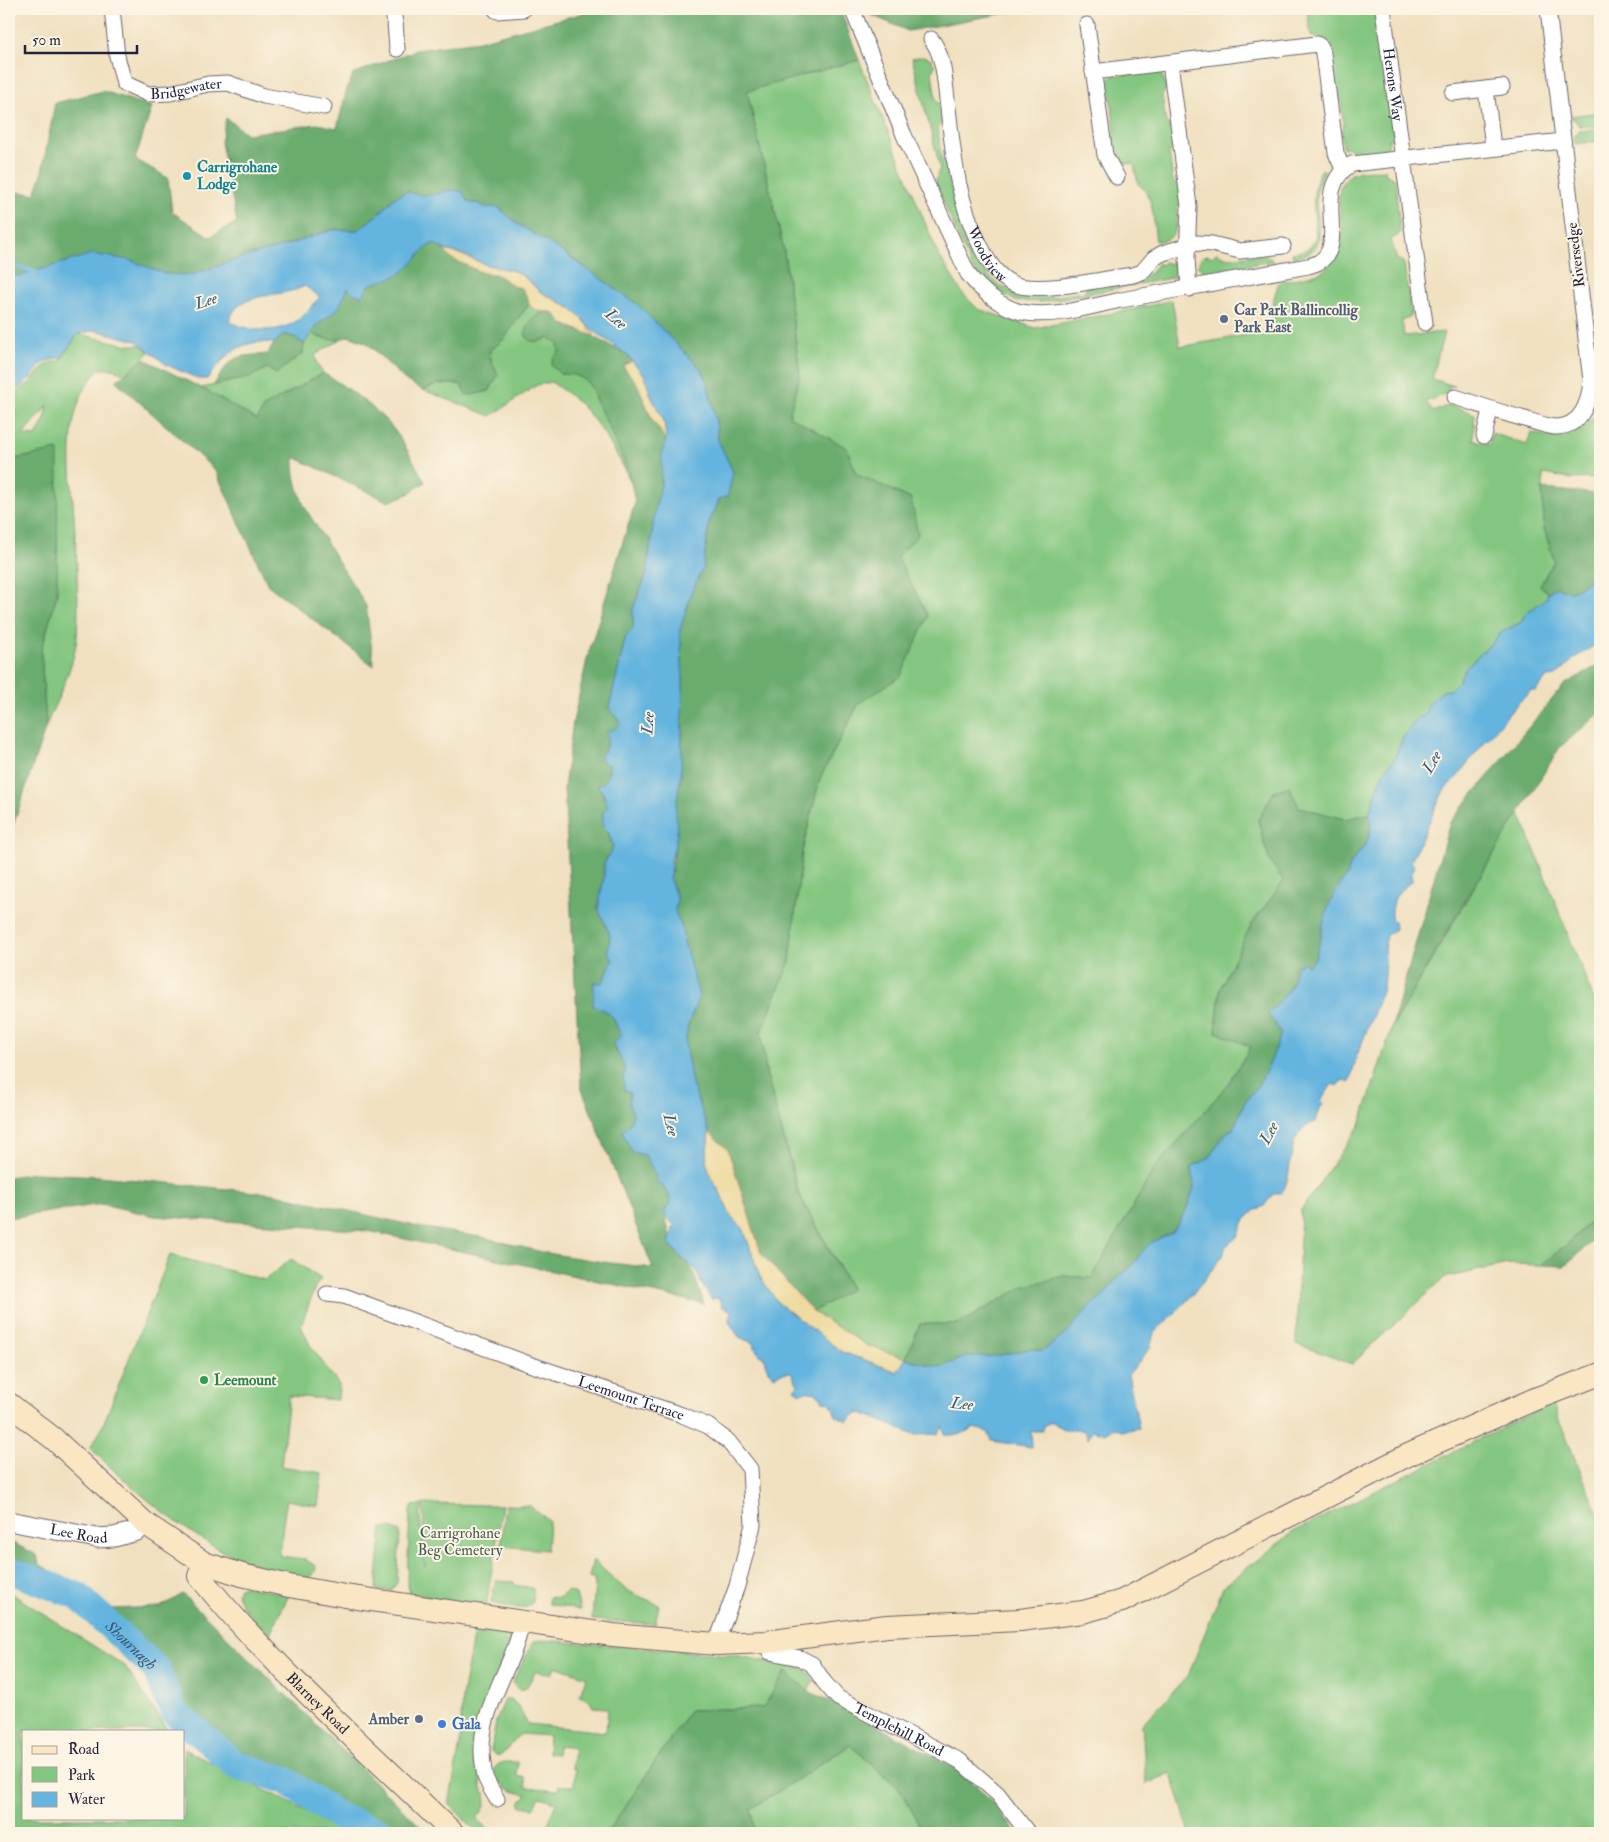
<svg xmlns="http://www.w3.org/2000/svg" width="1609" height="1842" font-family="'IM FELL Double Pica',serif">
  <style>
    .green { fill: #83c67f; stroke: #52745d; fill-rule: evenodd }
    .forest { fill: #6aab6e; stroke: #466654 }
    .sand { fill: #eeda9e; stroke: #887e6c }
    .water { fill: #64b4df; stroke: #436b8d; fill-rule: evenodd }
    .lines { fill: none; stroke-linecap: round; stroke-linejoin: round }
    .stream { stroke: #64b4df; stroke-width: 4.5 }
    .river { stroke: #64b4df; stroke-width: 28 }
    .minor-casing { stroke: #6a6469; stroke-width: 17 }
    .tertiary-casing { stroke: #6a6469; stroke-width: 21 }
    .secondary-casing { stroke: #6a6469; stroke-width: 24 }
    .minor { stroke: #fff; stroke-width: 15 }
    .tertiary { stroke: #fff; stroke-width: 19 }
    .secondary { stroke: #fbe6c4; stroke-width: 22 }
    .culture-dot { fill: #0f9aa8; stroke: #fcf5e5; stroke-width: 2 }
    .service-dot { fill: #5c6f8a; stroke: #fcf5e5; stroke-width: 2 }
    .leisure-dot { fill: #2e9e5b; stroke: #fcf5e5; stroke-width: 2 }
    .shop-dot { fill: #3f7fe0; stroke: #fcf5e5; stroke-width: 2 }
    .labels { text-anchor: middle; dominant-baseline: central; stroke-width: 4; stroke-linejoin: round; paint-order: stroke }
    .street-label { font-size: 15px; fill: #22223b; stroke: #fcf5e5 }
    .culture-label { font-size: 15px; font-weight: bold; fill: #0d838f; stroke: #fcf5e5; text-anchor: start }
    .service-label { font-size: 15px; font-weight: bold; fill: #4e5e75; stroke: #fcf5e5; text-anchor: start }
    .leisure-label { font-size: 15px; font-weight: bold; fill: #27864d; stroke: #fcf5e5; text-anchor: start }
    .park-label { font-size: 15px; fill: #445b53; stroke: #fcf5e5 }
    .shop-label { font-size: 15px; font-weight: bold; fill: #366cbe; stroke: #fcf5e5; text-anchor: start }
    .water-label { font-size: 16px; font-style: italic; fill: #395574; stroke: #fcf5e5 }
  </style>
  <rect width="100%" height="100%" fill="#fcf5e5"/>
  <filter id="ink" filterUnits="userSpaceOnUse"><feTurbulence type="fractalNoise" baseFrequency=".02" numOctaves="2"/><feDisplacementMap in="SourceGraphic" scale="10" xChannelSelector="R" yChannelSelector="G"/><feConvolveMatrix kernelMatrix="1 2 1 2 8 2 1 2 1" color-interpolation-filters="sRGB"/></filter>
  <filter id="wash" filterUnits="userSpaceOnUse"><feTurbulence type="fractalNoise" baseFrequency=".0096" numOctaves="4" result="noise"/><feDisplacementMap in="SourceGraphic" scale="20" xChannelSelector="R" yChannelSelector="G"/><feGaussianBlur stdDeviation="1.12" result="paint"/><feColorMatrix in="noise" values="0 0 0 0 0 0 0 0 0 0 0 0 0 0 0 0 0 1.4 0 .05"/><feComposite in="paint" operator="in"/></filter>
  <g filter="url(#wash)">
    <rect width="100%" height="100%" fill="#f0e0bf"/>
    <g class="green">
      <path d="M1307 9H1375L1378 17 1394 138 1389 139C1389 143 1389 147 1385 149 1376 153 1361 154 1352 153L1348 147 1343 148 1341 131 1344 126 1340 95 1335 92 1321 40 1311 36Z"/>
      <path d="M924 56 931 59 935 66 932 72 936 101 941 105 942 123 938 128 941 158 946 163C953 205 969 283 1020 294 1025 295 1033 294 1039 294L1043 298 1084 292 1087 287 1141 279 1152 272 1158 263 1161 265 1164 262 1174 265 1175 270 1173 277 1166 279 1042 302 1016 301 987 285 972 268 935 182 940 168 912 58Z"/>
      <path d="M859 60 937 252 962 293 978 309 1035 328 1140 308 1172 300 1180 347 1273 330 1271 307 1279 282C1288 280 1317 275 1323 271 1334 262 1340 248 1342 234 1344 215 1329 187 1352 174 1361 169 1377 171 1386 170L1385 174 1395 179 1400 233 1397 236 1391 239 1392 242 1397 260 1402 261 1404 264 1411 316 1402 320 1404 336 1444 332 1432 379 1454 386H1449L1448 389 1453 391 1426 402 1433 412 1449 405 1475 414 1473 439 1489 445 1492 433 1527 445 1531 433 1561 439 1582 429 1597 414 1600 392V478L1572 479 1543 474 1544 528 1554 561 1540 585 1547 593 1548 598 1526 613 1520 623 1503 632 1493 642 1466 667 1458 682 1450 690 1443 691 1426 714 1417 719 1404 736 1395 757 1383 774 1369 814 1345 819 1299 807 1289 787 1274 791 1258 820 1269 860 1284 881 1251 925 1220 989 1216 1032 1251 1046 1230 1081 1217 1097 1154 1169 1092 1278 1063 1276 1024 1287 958 1324H920L906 1358 868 1346 813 1312 851 1288 799 1194 766 1072 761 1032 790 961 802 852 820 778 859 703 901 676 897 557 911 499 856 474 847 448 789 417 800 375 784 251 747 91Z"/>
      <path d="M1155 71C1164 74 1165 82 1166 90L1162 96 1166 123 1171 127 1174 147 1169 153 1173 181 1180 187 1182 204 1177 207C1178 217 1178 234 1168 239 1165 241 1159 241 1156 241 1153 223 1155 195 1138 184L1134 164 1120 163 1114 155 1111 137 1115 131 1111 99 1106 96C1105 87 1105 82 1112 76Z"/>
      <polygon points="1600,112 1600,141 1575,144 1574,136 1578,134 1579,131 1596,130 1596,126 1579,126 1576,121 1572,119 1571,116"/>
      <path d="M1322 169 1325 171C1320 181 1316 189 1316 200 1317 227 1331 252 1293 258L1292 253C1305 251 1313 249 1316 235 1315 211 1309 191 1322 169Z"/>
      <path d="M1216 253 1228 258 1266 254 1273 261 1204 272 1198 266C1200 259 1201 257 1208 255L1212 257Z"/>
      <path d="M529 305 542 313 537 315V342L549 338 559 343V352L553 358 560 374C578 373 591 380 595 398L620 448 633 487C620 458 603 428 581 405 572 396 561 389 551 382L537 385 491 416 423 390 439 384H461L465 394 472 395 489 391 498 375 491 360 490 351 505 338 518 318Z"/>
      <polygon points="311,332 320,338 340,340 315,355 317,365 323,373 264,407 257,420 201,388 248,378 267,368 276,374 303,353 304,344"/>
      <path d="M78 334 128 345H141L149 352 144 359 125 374 113 369H100C58 408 73 482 75 533 77 566 79 604 77 636 75 665 57 699 46 726L41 651 57 594 9 460V399C15 394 22 389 28 384 40 372 41 363 60 361ZM48 405 45 419 36 436 23 435Z"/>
      <polygon points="1519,811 1600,1015 1600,1212 1567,1244 1541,1265 1507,1264 1444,1278 1352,1364 1296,1344 1301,1210 1360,1125 1392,1027"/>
      <path d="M170 1255 265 1280 291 1259 321 1279 315 1287 301 1326 310 1345 339 1385 338 1400 289 1396 281 1466 322 1473 318 1506 287 1500 283 1522 280 1556 304 1559 316 1566C315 1584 299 1577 287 1574 263 1567 237 1560 215 1547 169 1521 128 1484 90 1448L101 1430Z"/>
      <polygon points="1552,1403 1600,1519 1600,1833 1190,1833 1171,1773 1146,1784 1142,1724 1188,1676 1223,1587 1293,1532"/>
      <polygon points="423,1504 502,1505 486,1607 410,1594 407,1581 410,1511 412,1506 422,1505 420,1516 425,1567"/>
      <polygon points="505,1505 530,1506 549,1521 547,1550 501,1546"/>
      <polygon points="382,1528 391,1528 400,1532 397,1583 391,1591 377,1590 376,1588"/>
      <polygon points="593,1560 626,1590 659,1605 655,1624 592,1620 595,1584 594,1579 589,1577"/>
      <polygon points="495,1581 514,1582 514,1585 533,1588 533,1602 525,1608 513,1608 491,1603"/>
      <path d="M245 1586 289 1595 270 1634C258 1623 240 1609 237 1592L239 1588Z"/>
      <polygon points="568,1591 576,1594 580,1610 549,1604 549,1597 558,1598"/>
      <polygon points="9,1592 125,1666 168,1731 24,1731 24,1818 184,1818 184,1749 349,1833 9,1833"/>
      <path d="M475 1626 506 1630 512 1636 486 1701 481 1785C487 1801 489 1804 477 1818L486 1828 480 1833H478L449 1804 460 1744 462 1697Z"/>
      <path d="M540 1640 733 1655 799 1667 807 1671 814 1680 808 1691 786 1671 763 1708 690 1710 607 1833H545L556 1802 540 1797 534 1808 522 1806 520 1802 526 1797V1794C511 1793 500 1785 492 1772 499 1760 505 1762 518 1762L517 1776 525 1778 526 1787 558 1790 559 1786H574L575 1769H572L574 1748 558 1746 557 1754 548 1753 549 1736 522 1734C509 1739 504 1766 491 1751L496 1721 505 1700C520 1699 520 1714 528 1724L606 1732 608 1708 593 1707 589 1700 579 1696 587 1677 555 1666 552 1674 547 1672 546 1674 536 1671 526 1688 520 1690 512 1683 533 1642Z"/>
      <polygon points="850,1745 900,1789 924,1833 755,1833 751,1809"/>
    </g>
    <g class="forest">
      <polygon points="599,9 840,9 859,60 747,91 784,251 800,375 789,416 847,448 856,474 911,499 918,535 897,557 928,616 901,676 859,703 820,778 802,852 790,961 761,1032 766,1072 798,1194 851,1289 813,1312 868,1346 813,1312 761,1253 728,1150 709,1132 692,1084 685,1044 688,1025 699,996 684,942 682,928 674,911 677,899 670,880 677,835 676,806 681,774 683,682 680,629 692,591 703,568 709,523 733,472 718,440 716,422 707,380 702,370 637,304 560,250 518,224 498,207 485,207 477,203 469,203 449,190 436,195 394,198 382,211 358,230 332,230 278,248 241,258 192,275 166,274 129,260 52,267 23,275 9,277 9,191 35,194 41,177 55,103 103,91 152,107 135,159 168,178 172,212 210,237 237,222 221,142 226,118 247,134 317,124 337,128 347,89 353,74 416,50 479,41"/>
      <polygon points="867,9 1027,9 908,31 869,14"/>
      <path d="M433 243 444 250 450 258 483 273 496 274 511 284 513 287 522 288 528 298 529 305 518 318 505 338 490 351 491 360 498 375 489 391 472 395 465 394 461 384H439L423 390 406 381 367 343 349 336C336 342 324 340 311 333L349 288 369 285 381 280 417 258 424 248Z"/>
      <path d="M546 312H553L569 328 587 333 626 354 632 361 623 366 637 383 652 421 661 432 666 442 662 453 661 485 655 510 647 573 633 609V628L626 636 609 708 621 723C614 731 603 743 606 754 607 761 610 767 609 774 608 778 604 780 603 784 600 791 605 800 608 807L603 812 604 822 613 846 611 853 607 857 604 865V877L598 908 610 935 608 951 613 960 602 983 594 982 598 1007C604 1010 612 1014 614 1020 617 1027 617 1029 623 1035L613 1046C623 1059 628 1075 629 1091 630 1102 629 1104 633 1115L629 1125 637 1152 645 1155 657 1178 671 1197 670 1207 666 1208C663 1222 672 1229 669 1245L692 1269 704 1304 368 1231 154 1216 102 1204 9 1218V1177L35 1173 99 1176 275 1194 419 1227 486 1238 546 1253 610 1263 653 1268 581 1087 564 788 573 722 588 655 635 503C630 465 611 433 595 398 591 380 578 373 560 374L551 365 553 358 559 352 558 343 549 338 537 342 529 340 525 334C529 322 533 316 546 312Z"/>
      <path d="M284 334 295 337 304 344 303 353 276 374 267 368 248 378 214 385C233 354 233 357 268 354L274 343Z"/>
      <path d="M144 359 209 392 257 420 264 407 323 373C347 388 372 404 390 425 403 439 415 465 425 482L408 494 389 502 294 457C293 474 298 490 304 506L366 606 374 666 268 585 215 470 116 381Z"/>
      <polygon points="58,450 57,594 41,651 46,726 9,838 9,460"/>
      <polygon points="1542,489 1600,494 1600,572 1578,588 1569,592 1557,587 1547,593 1540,585 1554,561 1544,528"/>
      <polygon points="1600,664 1600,713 1560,747 1467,897 1392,1027 1450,822 1564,685"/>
      <polygon points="1289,787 1299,807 1345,819 1369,814 1371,821 1370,833 1366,844 1351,863 1347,876 1340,884 1323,925 1321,937 1315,958 1309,967 1295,976 1293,982 1283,998 1281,1033 1271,1061 1258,1085 1245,1102 1233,1129 1226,1133 1209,1158 1192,1167 1194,1188 1186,1210 1173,1232 1152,1242 1140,1254 1131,1267 1116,1280 1104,1295 1090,1306 1066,1334 1043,1351 1030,1349 996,1356 968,1356 942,1367 925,1364 906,1358 920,1324 958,1324 1023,1287 1063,1276 1092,1278 1154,1169 1217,1097 1230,1081 1251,1047 1216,1032 1220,989 1251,925 1284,881 1269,860 1258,820 1274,791"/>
      <polygon points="1600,1212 1600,1235 1564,1266 1541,1265 1567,1244"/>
      <polygon points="9,1541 37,1555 39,1564 113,1609 160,1607 183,1594 427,1833 399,1833 313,1790 276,1768 240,1759 178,1710 159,1668 121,1628 79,1595 9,1564"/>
      <polygon points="786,1671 808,1691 838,1705 964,1773 993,1803 1017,1833 924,1833 900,1789 850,1745 751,1809 755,1833 607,1833 690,1710 763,1708"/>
    </g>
    <g class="sand">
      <path d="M444 250C460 253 473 260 488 265 496 267 506 268 514 271 526 276 531 285 541 292 558 303 580 309 590 328L589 330 594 333V336L561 323 558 317 553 312C543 311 538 313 529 305L528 298 522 288 512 286 511 284 496 274 483 273 450 258Z"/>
      <polygon points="632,361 645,376 651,396 664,421 666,429 666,442 661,432 653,421 637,383 623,366"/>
      <polygon points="709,1132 728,1150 761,1253 813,1312 868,1346 906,1358 898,1372 842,1352 778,1303 760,1277 743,1228 730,1215 719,1190 711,1178 706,1160"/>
    </g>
    <path class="water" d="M449 190 462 191 469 203H477L485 207H498L518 224 560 250 637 304 702 370 707 380 716 422 718 440 733 472 728 496 719 499 709 523 703 568 692 591 680 629 683 682 681 774 676 806 677 835 671 862 670 880 677 899 675 911 682 928 684 942 699 996 688 1025 685 1044 692 1084 709 1132 706 1160 711 1178 719 1190 730 1215 743 1228 760 1277 778 1303 842 1352 897 1372 906 1358 925 1364 942 1367 968 1356H996L1030 1349 1043 1351 1066 1334 1090 1306 1104 1295 1116 1280 1131 1267 1140 1254 1152 1242 1173 1232 1186 1210 1194 1188 1192 1167 1209 1158 1226 1133 1233 1129 1245 1102 1258 1085 1271 1061 1281 1033 1268 1014C1282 999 1294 988 1296 966L1304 962 1309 966 1315 958 1321 937 1323 925 1328 907 1340 884 1347 876 1351 863 1366 844 1370 833 1371 821 1369 814 1383 774 1395 757 1404 736 1417 719 1426 714 1427 704 1443 691 1450 690 1458 682 1466 667 1493 642 1503 631 1520 623 1526 613 1547 598V593L1557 587 1569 592 1578 588 1600 572V642L1576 657 1556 676 1547 677 1535 692 1532 690 1518 703 1465 766 1462 772 1444 790 1411 861 1415 867 1411 873 1412 881C1393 895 1394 897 1391 919L1394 922 1395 929 1387 935 1384 950 1385 960 1383 989 1356 1058 1350 1082 1342 1080 1338 1086 1332 1084 1321 1101 1324 1104 1320 1108 1316 1122C1282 1131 1297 1171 1281 1194H1273L1264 1206 1254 1211 1244 1221 1238 1236 1225 1247 1223 1256 1186 1302 1154 1333 1150 1348 1128 1375 1139 1428 1122 1431 1114 1428 1105 1434 1092 1430 1088 1439 1085 1431 1064 1429 1052 1422 1044 1425 1042 1431H1031L1032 1447 992 1441 988 1432 974 1428 959 1435H946L942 1427 938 1434 914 1435 862 1413 854 1415 848 1421 836 1416 831 1403 823 1401C820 1392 809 1390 800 1393L794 1389 798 1385 791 1372 780 1373 775 1376 768 1371 765 1358 759 1355 753 1343 739 1337 729 1322 731 1310 722 1307 719 1298 711 1299 700 1281 697 1271 686 1262 669 1244 674 1225 665 1215 666 1208 670 1206V1197L662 1185 657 1184V1178L645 1155 632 1152 622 1132 629 1125 633 1115 629 1103 630 1093 624 1089 623 1075 626 1071 613 1043 622 1035C616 1028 618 1028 614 1020 611 1013 601 1008 593 1006L594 982 602 983 613 960 608 951 610 935 598 908 604 877V865L607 857 611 853 613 846 608 832 603 825V812L608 807 602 791 597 785C608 783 609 774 609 765L602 762 600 756C607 750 609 740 607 731L614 730 621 723 609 708 626 636 633 628V609L647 573 655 510 661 485 662 453 666 440 664 421 651 396 645 376 626 354 590 328 582 318 571 309 556 299 542 293 526 278 514 271 487 265 461 254 445 250 433 243C421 250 416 261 405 270 396 278 380 281 369 285L363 296 354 294 348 288 338 309 316 326 304 344 295 337 284 334 274 343C240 338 226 355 207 379H199L167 365 137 341 95 330 78 334 61 358C36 361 41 369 25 383 20 388 14 391 9 395V277L23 275 92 254 129 260 166 274 192 275 241 258 278 248 332 230H358L382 211 394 198 407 191C424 198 433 196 449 190ZM305 286 320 297C313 304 306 315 298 320 277 335 251 331 229 322 237 289 281 299 305 286Z"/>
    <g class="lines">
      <polyline class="stream" points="9,265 36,272"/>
      <path class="river" id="s1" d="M9 1570 78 1596 156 1669 174 1712 236 1765 285 1780 339 1817 383 1833"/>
    </g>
  </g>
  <g filter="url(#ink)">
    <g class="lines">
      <g class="minor-casing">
        <g id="minor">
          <path id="s2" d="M112 9 117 56 124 83 148 94 170 93 208 84 228 83 264 96 324 107"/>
          <polyline points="392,9 395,22 397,49"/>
          <polyline points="495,9 497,11 524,9"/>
          <path d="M852 9 904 135 968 274C982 292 1004 310 1027 313 1058 317 1092 306 1121 300 1184 289 1246 277 1308 266 1312 265 1316 264 1319 262 1350 243 1309 189 1352 164L1563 141"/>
          <path id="s3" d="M1383 9 1425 323"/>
          <polyline points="1087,25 1105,155 1117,177"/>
          <path id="s4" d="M931 39C945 56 945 86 948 108 954 160 957 199 981 247 989 264 1000 281 1020 286 1050 292 1101 279 1133 275L1142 272 1154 258 1163 253 1197 243 1212 244 1240 251 1283 246"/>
          <polyline points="1170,63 1189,206 1187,259 1189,289"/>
          <polyline points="1093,72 1317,44 1321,47 1323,53 1336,153 1343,169"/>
          <polyline points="1486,89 1493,148"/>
          <polyline points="1453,93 1502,87"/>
          <path d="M1455 397C1477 404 1499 412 1521 418 1532 421 1544 426 1555 427 1582 427 1589 402 1591 381L1548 9"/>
          <polyline points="1484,436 1490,410"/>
          <path id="s5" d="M327 1294 344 1296 529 1364 682 1415 708 1426 728 1441 750 1469 753 1525 737 1586 716 1644"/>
          <path id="s6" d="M766 1642 770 1652 800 1658 812 1664 824 1682 838 1698 960 1761 998 1794 1028 1833"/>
          <path d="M497 1799C493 1793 489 1786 486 1779 484 1775 484 1769 483 1764 475 1712 513 1671 522 1622"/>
        </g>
      </g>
      <g class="tertiary-casing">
        <g id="tertiary">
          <path id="s7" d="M9 1521 97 1538 114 1537 137 1531 146 1524"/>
        </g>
      </g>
      <g class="secondary-casing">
        <g id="secondary">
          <polyline points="9,1404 54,1439 146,1524 204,1563 242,1575 289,1586 351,1597 613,1635 716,1644 766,1642 887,1626 1020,1620 1083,1612 1122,1601 1408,1455 1535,1399 1600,1374"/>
          <path id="s8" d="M204 1563 199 1576C275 1669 367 1749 453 1833"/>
        </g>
      </g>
      <use href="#minor" class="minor"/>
      <use href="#tertiary" class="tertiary"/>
      <use href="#secondary" class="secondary"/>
    </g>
  </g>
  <circle class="culture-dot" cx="187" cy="176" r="5"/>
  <g class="service-dot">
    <circle cx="1224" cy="319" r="5"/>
    <circle cx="419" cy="1719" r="5"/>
  </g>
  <circle class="leisure-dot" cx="204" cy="1380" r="5"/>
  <circle class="shop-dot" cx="442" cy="1724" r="5"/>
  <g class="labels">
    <g class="street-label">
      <text stroke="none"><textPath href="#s3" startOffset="76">Herons Way</textPath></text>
      <text stroke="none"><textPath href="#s2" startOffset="140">Bridgewater</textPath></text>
      <text stroke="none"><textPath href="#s4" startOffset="225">Woodview</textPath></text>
      <text transform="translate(1576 255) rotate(-97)">Riversedge</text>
      <text stroke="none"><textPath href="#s5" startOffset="322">Leemount Terrace</textPath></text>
      <text stroke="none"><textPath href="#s7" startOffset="71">Lee Road</textPath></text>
      <text stroke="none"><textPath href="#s8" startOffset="188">Blarney Road</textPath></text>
      <text stroke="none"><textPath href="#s6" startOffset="166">Templehill Road</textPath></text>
    </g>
    <g class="culture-label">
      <text x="197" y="167">Carrigrohane<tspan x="197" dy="17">Lodge</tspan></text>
    </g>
    <g class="service-label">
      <text x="1234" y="310">Car Park Ballincollig<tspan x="1234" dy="17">Park East</tspan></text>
      <text x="409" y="1719" text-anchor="end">Amber</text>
    </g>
    <g class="leisure-label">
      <text x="214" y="1380">Leemount</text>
    </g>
    <g class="park-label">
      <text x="460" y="1533">Carrigrohane<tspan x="460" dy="17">Beg Cemetery</tspan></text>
    </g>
    <g class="shop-label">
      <text x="452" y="1724">Gala</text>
    </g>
    <g class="water-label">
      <text transform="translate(206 301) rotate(-18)">Lee</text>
      <text transform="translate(616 319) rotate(41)">Lee</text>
      <text transform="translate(648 723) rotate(-86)">Lee</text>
      <text transform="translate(1432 762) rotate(-60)">Lee</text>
      <text transform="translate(671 1125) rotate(77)">Lee</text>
      <text transform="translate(1269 1133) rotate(-62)">Lee</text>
      <text transform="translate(962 1404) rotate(6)">Lee</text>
      <text stroke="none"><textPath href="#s1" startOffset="146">Shournagh</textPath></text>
    </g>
  </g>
  <rect width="1609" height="1842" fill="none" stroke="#fcf5e5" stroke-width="30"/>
  <rect x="22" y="1730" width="162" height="90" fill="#fcf5e5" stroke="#a5a1a1"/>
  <rect x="32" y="1746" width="25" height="8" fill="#fbe6c4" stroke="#a5a1a1"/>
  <text x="68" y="1754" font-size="15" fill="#22223b">Road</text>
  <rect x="32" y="1767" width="25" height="15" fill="#83c67f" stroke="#a5a1a1"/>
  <text x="68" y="1780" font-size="15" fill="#22223b">Park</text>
  <rect x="32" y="1792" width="25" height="15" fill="#64b4df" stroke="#a5a1a1"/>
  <text x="68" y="1804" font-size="15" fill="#22223b">Water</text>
  <path d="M25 45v8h112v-8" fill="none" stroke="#22223b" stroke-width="2.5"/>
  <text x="32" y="45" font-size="15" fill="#22223b" stroke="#fcf5e5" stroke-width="4" paint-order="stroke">50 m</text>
</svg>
